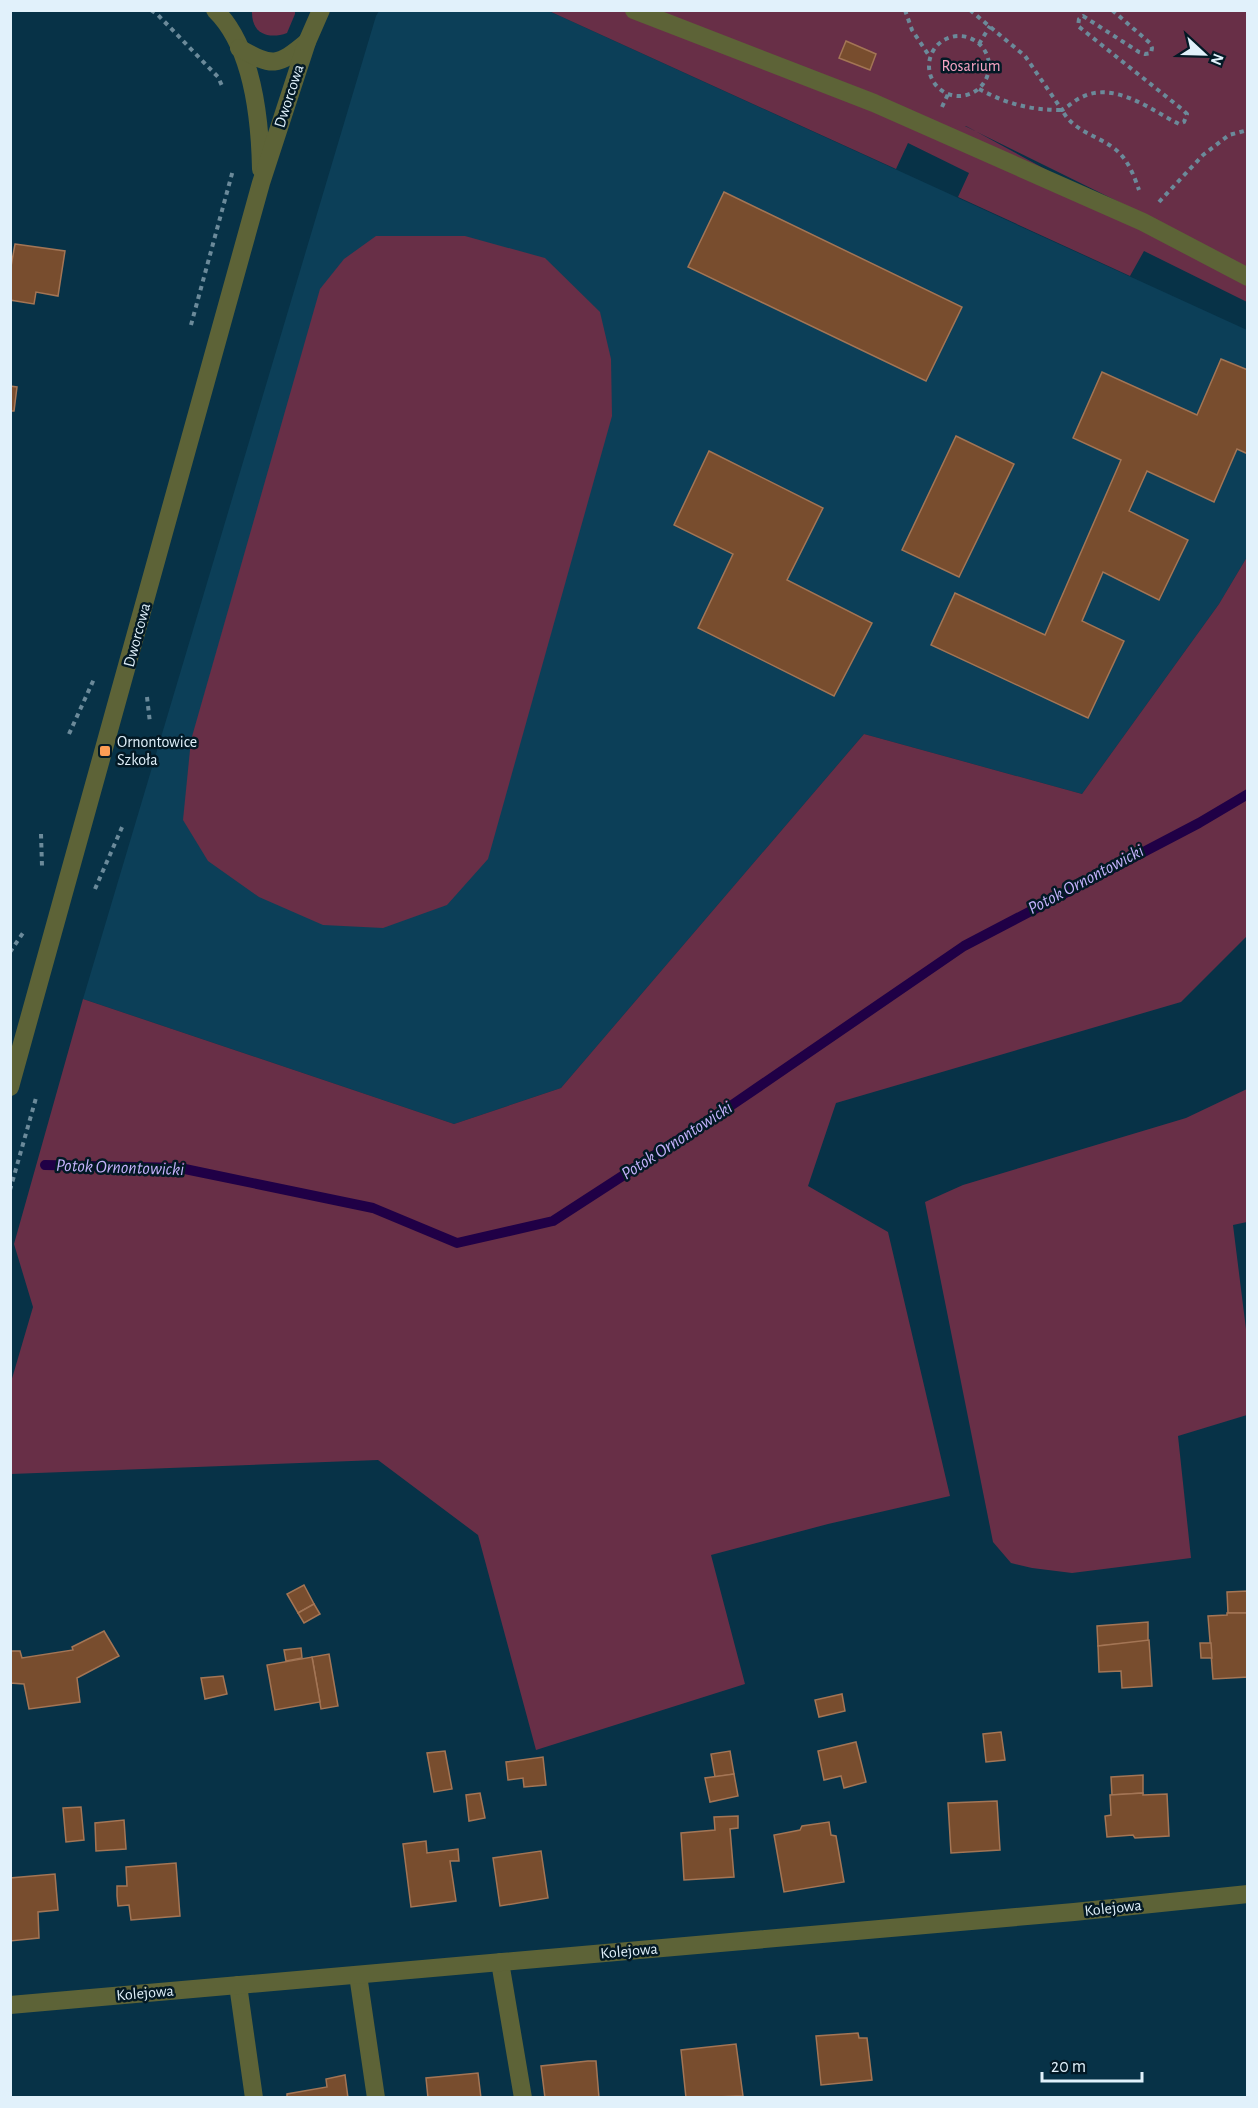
<svg xmlns="http://www.w3.org/2000/svg" width="1258" height="2108" font-family="'Alegreya Sans',sans-serif">
  <style>
    .built { fill: #0c3f58 }
    .green { fill: #682f47; fill-rule: evenodd }
    .lines { fill: none; stroke-linecap: round; stroke-linejoin: round }
    .stream { stroke: #200046; stroke-width: 10 }
    .building { fill: #784d2e; stroke: #a37555; stroke-width: 1.5 }
    .path { stroke: #6b8a9a; stroke-width: 4; stroke-dasharray: 4.5 4.5; stroke-linecap: butt }
    .minor { stroke: #5d6337; stroke-width: 18 }
    .poi-dot { fill: #fd9d55; stroke: #031925; stroke-width: 2 }
    .labels { text-anchor: middle; dominant-baseline: central; stroke-width: 5; stroke-linejoin: round; paint-order: stroke }
    .park-label { font-size: 16px; fill: #f7a4c3; stroke: #031925 }
    .street-label { font-size: 16px; fill: #e1f1fb; stroke: #031925 }
    .poi-label { font-size: 16px; fill: #e1f1fb; stroke: #031925; text-anchor: start }
    .water-label { font-size: 18px; font-style: italic; fill: #c5b2fc; stroke: #031925 }
  </style>
  <rect width="100%" height="100%" fill="#073247"/>
  <polygon class="built" points="379,11 549,11 1247,330 1247,557 1219,604 1082,794 864,734 561,1088 454,1124 83,999 376,16"/>
  <g class="green">
    <path d="M252 11H295V14L287 33C268 40 251 33 252 11Z"/>
    <path d="M549 11H1247V302L1144 251 1130 276 958 197 969 173 908 143 896 169ZM965 126 1125 205 1197 252 966 126Z"/>
    <polygon points="376,236 465,236 545,258 600,312 611,359 612,416 488,859 447,905 383,928 323,925 259,897 208,861 183,820 191,740 320,289 344,259"/>
    <polygon points="1247,557 1247,936 1181,1002 836,1103 808,1186 888,1232 950,1496 828,1524 711,1555 745,1684 536,1750 478,1535 378,1460 11,1474 11,1382 33,1307 14,1244 83,999 454,1124 561,1088 864,734 1082,794 1219,604"/>
    <polygon points="1247,1089 1247,1222 1233,1225 1247,1337 1247,1415 1178,1436 1191,1558 1072,1573 1032,1568 1011,1563 993,1542 925,1202 963,1185 1186,1118"/>
  </g>
  <g class="lines">
    <polyline class="stream" points="45,1165 180,1168 373,1208 457,1243 553,1221 732,1105 964,946 1199,823 1248,794"/>
  </g>
  <g class="building">
    <polygon points="846,41 876,54 870,70 839,58"/>
    <polygon points="724,192 962,307 926,381 688,267"/>
    <polygon points="15,244 65,251 58,296 36,292 34,304 10,300 10,272"/>
    <polygon points="1221,359 1248,370 1248,454 1237,449 1214,502 1147,471 1129,511 1188,540 1159,600 1103,572 1082,621 1124,641 1088,718 931,645 955,593 1045,635 1121,460 1073,438 1102,372 1197,415"/>
    <polygon points="10,386 17,387 14,411 10,411"/>
    <polygon points="956,436 1014,464 959,577 902,550"/>
    <polygon points="709,451 823,508 787,580 872,623 834,696 698,628 733,554 674,525"/>
    <polygon points="304,1585 314,1604 298,1613 287,1594"/>
    <polygon points="1248,1591 1248,1613 1228,1613 1227,1592"/>
    <polygon points="314,1604 320,1614 304,1623 298,1613"/>
    <polygon points="1227,1613 1248,1613 1248,1677 1213,1679 1208,1616 1227,1615"/>
    <polygon points="1148,1622 1148,1641 1098,1646 1097,1626"/>
    <polygon points="104,1631 119,1656 77,1678 80,1702 29,1709 24,1684 10,1683 10,1651 20,1651 22,1658 73,1650 72,1647"/>
    <polygon points="1149,1640 1152,1686 1122,1688 1121,1671 1099,1672 1098,1646"/>
    <polygon points="1200,1643 1211,1643 1212,1658 1201,1658"/>
    <polygon points="301,1648 302,1658 286,1661 284,1650"/>
    <polygon points="329,1654 338,1706 321,1709 312,1657"/>
    <polygon points="312,1657 320,1702 275,1710 267,1665"/>
    <polygon points="223,1676 227,1694 205,1699 201,1678"/>
    <polygon points="842,1694 845,1711 819,1717 815,1700"/>
    <polygon points="1001,1732 1005,1760 986,1762 983,1734"/>
    <polygon points="856,1742 866,1782 844,1788 841,1776 824,1780 818,1751"/>
    <polygon points="445,1751 452,1789 434,1792 427,1753"/>
    <polygon points="730,1751 734,1774 715,1777 711,1754"/>
    <polygon points="543,1757 546,1785 524,1787 523,1778 508,1780 506,1762"/>
    <polygon points="734,1774 738,1796 710,1802 705,1778"/>
    <polygon points="1143,1775 1143,1793 1112,1795 1111,1777"/>
    <polygon points="480,1793 485,1818 469,1821 466,1795"/>
    <polygon points="1143,1793 1143,1795 1167,1794 1169,1836 1135,1838 1133,1835 1107,1837 1105,1816 1111,1815 1110,1795"/>
    <polygon points="997,1801 1000,1850 951,1853 948,1803"/>
    <polygon points="81,1807 84,1840 66,1842 63,1808"/>
    <polygon points="738,1816 738,1828 730,1829 734,1877 684,1880 681,1833 715,1830 714,1817"/>
    <polygon points="124,1820 126,1849 96,1851 95,1823"/>
    <polygon points="829,1822 831,1835 836,1836 844,1882 784,1892 774,1835 800,1830 802,1826"/>
    <polygon points="426,1841 427,1853 458,1849 459,1861 450,1861 456,1901 411,1907 403,1844"/>
    <polygon points="541,1851 548,1898 500,1906 493,1858"/>
    <polygon points="176,1863 180,1916 131,1920 129,1905 118,1906 117,1896 117,1886 127,1886 126,1867"/>
    <polygon points="55,1874 58,1910 38,1912 39,1938 10,1941 10,1878"/>
    <polygon points="858,2033 859,2038 867,2038 872,2080 821,2085 816,2036"/>
    <polygon points="736,2044 743,2096 686,2098 681,2050"/>
    <polygon points="588,2061 596,2061 599,2098 545,2098 541,2066"/>
    <polygon points="478,2073 481,2098 428,2098 426,2078"/>
    <polygon points="345,2075 348,2098 287,2098 287,2094 327,2087 326,2079"/>
  </g>
  <g class="lines">
    <g class="path">
      <polyline points="151,10 158,15 218,77 223,88"/>
      <polyline points="905,10 912,30 930,57"/>
      <path d="M970 10 1025 56 1062 110C1069 106 1075 100 1082 97 1115 81 1151 110 1179 124L1184 122 1187 114 1183 110 1078 26 1079 19 1083 16 1139 52 1145 54 1151 53 1152 48 1150 43 1112 10"/>
      <circle cx="959" cy="66" r="30"/>
      <polyline points="979,44 990,26"/>
      <path d="M979 89C1007 104 1030 110 1062 110 1074 132 1097 135 1115 149 1128 159 1134 176 1139 190"/>
      <polyline points="942,107 948,94"/>
      <polyline points="1159,202 1203,155 1229,135 1248,130"/>
      <polyline points="191,325 233,170"/>
      <polyline points="147,697 150,723"/>
      <polyline points="69,734 94,679"/>
      <polyline points="41,834 42,866"/>
      <polyline points="95,889 123,825"/>
      <polyline points="10,952 25,930"/>
      <polyline points="10,1190 36,1098"/>
    </g>
    <g class="minor">
      <path d="M215 10C253 47 260 119 261 169"/>
      <polyline points="634,10 874,103 1143,222 1248,277"/>
      <path d="M239 48C273 67 277 67 307 42"/>
      <polyline points="10,1087 261,183 307,42 321,10"/>
      <polyline points="500,1962 523,2098"/>
      <polyline points="358,1975 376,2098"/>
      <polyline points="238,1985 254,2098"/>
      <polyline points="10,2005 1074,1912 1248,1894"/>
    </g>
  </g>
  <rect class="poi-dot" x="99" y="745" width="12" height="12" rx="3"/>
  <g class="labels">
    <g class="park-label">
      <text x="971" y="66">Rosarium</text>
    </g>
    <g class="street-label">
      <text transform="translate(289 96) rotate(-72)">Dworcowa</text>
      <text transform="translate(137 635) rotate(-75)">Dworcowa</text>
      <text transform="translate(1113 1908) rotate(-6)">Kolejowa</text>
      <text transform="translate(629 1951) rotate(-5)">Kolejowa</text>
      <text transform="translate(145 1993) rotate(-5)">Kolejowa</text>
    </g>
    <g class="poi-label">
      <text x="117" y="742">Ornontowice<tspan x="117" dy="18">Szkoła</tspan></text>
    </g>
    <g class="water-label">
      <text transform="translate(1086 880) rotate(-28)">Potok Ornontowicki</text>
      <text transform="translate(677 1141) rotate(-33)">Potok Ornontowicki</text>
      <text transform="translate(120 1168) rotate(2)">Potok Ornontowicki</text>
    </g>
  </g>
  <rect width="1258" height="2108" fill="none" stroke="#e1f1fb" stroke-width="24"/>
  <g transform="translate(1204 54) rotate(112)" stroke="#031925" stroke-width="4.5" paint-order="stroke">
  <path d="M0-4.5L10 22L0 15L-10 22Z" fill="#e1f1fb"/>
  <text y="-9" font-size="16" font-weight="bold" text-anchor="middle" fill="#e1f1fb">N</text>
  </g>
  <path d="M1042 2072v9h100v-9" fill="none" stroke="#e1f1fb" stroke-width="3"/>
  <text x="1051" y="2072" font-size="18" fill="#e1f1fb" stroke="#031925" stroke-width="4.5" paint-order="stroke">20 m</text>
</svg>
